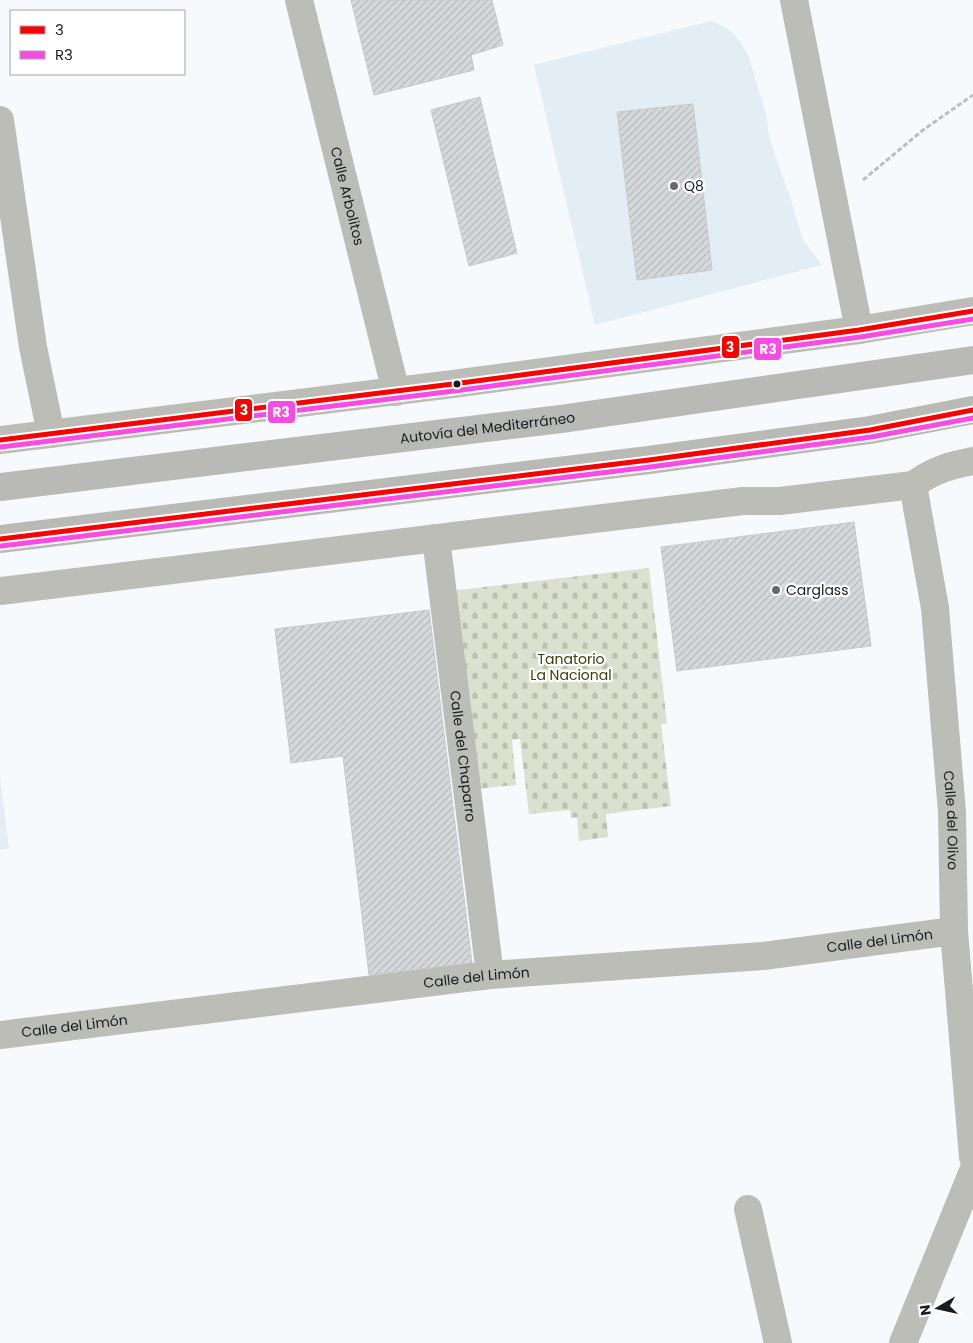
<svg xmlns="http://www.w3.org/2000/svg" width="973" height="1343" font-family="Poppins,sans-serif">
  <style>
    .built { fill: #e3edf4 }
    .cemetery { fill: url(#cemetery-stones) }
    .building { fill: url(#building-hatch); stroke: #c6c9cb }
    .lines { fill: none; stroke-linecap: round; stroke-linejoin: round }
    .path { stroke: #bcbebb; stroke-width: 3; stroke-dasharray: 5 2.5; stroke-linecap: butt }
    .minor { stroke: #bbbdb6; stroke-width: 28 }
    .highway { stroke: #b9bab6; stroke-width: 28 }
    .bus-1-casing { stroke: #fff; stroke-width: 9 }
    .bus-2-casing { stroke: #fff; stroke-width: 9 }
    .bus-1 { stroke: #fa0000; stroke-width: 5 }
    .bus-2 { stroke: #fb4be4; stroke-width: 5 }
    .poi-dot { fill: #676a6c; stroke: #fff; stroke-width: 2 }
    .bus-dot { fill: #191c1e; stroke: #fff; stroke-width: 2 }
    .labels { text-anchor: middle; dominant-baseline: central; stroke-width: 4.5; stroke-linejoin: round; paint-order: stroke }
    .poi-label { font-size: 14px; fill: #191c1e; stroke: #fff; text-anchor: start }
    .street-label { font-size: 14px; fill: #191c1e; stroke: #fff }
    .park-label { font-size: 14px; fill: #3a400a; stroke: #fff }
    .line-badge { stroke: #fff; stroke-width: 2 }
    .badge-label { font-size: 14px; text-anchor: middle; font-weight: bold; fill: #fff }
  </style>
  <defs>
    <pattern id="cemetery-stones" width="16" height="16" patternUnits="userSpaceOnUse" patternTransform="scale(1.25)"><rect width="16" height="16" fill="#dbe0cf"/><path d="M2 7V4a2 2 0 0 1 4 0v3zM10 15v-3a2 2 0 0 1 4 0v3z" fill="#bbc0b1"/></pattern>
    <pattern id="building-hatch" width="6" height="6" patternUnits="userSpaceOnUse" patternTransform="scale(1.25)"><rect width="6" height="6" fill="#d6d9db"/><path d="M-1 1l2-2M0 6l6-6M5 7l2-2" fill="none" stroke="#b7babc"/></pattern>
  </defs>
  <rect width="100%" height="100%" fill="#f7fafc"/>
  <g class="built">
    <polygon points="711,21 723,26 733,33 741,43 749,58 766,114 770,141 791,200 803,240 822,265 595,325 534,65"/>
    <polygon points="0,777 9,848 0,850"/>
  </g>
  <polygon class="cemetery" points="649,568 667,723 661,724 671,806 606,814 608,837 579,841 577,817 571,818 570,810 529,814 520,739 512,740 516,785 477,789 450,591"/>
  <g class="building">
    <polygon points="351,0 492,0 503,45 471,55 474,70 374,95"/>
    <polygon points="480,97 517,253 469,266 431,110"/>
    <polygon points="693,104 712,270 637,280 617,112"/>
    <polygon points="854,522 871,646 677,671 661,547"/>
    <polygon points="429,610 472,963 369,975 343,756 291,763 275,629"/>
  </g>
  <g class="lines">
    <polyline class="path" points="863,180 923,130 973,95"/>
    <g class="minor">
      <path id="s1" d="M299 0 396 392"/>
      <polyline points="794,0 859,330"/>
      <polyline points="0,120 33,347 51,434"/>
      <polyline points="0,440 453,384 859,330 973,311"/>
      <path id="s2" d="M913 485 935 608 952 812 954 931 973 1157"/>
      <path id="s3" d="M436 538 490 975"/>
      <path d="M0 591 743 501H780L913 485C934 470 948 466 973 461"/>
      <path id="s4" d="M0 1035 490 975 763 956 954 931"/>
      <polyline points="748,1209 778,1343"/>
      <polyline points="903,1343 973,1171"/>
    </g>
    <g class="highway">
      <path id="s5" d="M0 487 561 419 973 360"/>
      <polyline points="0,539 649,460 870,430 973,410"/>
    </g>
    <g class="bus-1-casing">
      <g id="bus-1">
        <polyline points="0,440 453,384 859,330 973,311"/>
        <polyline points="0,539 649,460 870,430 973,410"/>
      </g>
    </g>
    <g class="bus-2-casing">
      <g id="bus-2">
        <polyline points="1,447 454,391 860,337 973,319"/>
        <polyline points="1,546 650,467 871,437 973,418"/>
      </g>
    </g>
    <use href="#bus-1" class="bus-1"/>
    <use href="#bus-2" class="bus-2"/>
  </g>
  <g class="poi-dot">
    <circle cx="674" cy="186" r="5"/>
    <circle cx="776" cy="590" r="5"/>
  </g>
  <circle class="bus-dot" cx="457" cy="384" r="4.5"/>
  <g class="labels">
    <g class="poi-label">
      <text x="684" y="186">Q8</text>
      <text x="786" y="590">Carglass</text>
    </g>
    <g class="street-label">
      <text stroke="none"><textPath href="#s1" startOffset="202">Calle Arbolitos</textPath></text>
      <text stroke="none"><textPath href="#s5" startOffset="491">Autovía del Mediterráneo</textPath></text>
      <text stroke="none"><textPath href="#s3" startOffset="220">Calle del Chaparro</textPath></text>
      <text stroke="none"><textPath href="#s2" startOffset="338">Calle del Olivo</textPath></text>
      <text stroke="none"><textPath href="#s4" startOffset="885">Calle del Limón</textPath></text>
      <text stroke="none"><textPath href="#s4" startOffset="480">Calle del Limón</textPath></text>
      <text stroke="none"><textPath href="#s4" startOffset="75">Calle del Limón</textPath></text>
    </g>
    <g class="park-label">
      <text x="571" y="659">Tanatorio<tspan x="571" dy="16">La Nacional</tspan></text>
    </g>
  </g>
  <g class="line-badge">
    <rect x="721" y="335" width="19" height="24" rx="5" fill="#fa0000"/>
    <rect x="753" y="337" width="29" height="24" rx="5" fill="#fb4be4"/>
    <rect x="234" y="398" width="19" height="24" rx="5" fill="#fa0000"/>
    <rect x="267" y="400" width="29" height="24" rx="5" fill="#fb4be4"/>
  </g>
  <g class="badge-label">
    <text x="730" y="352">3</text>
    <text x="768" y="354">R3</text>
    <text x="244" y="415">3</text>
    <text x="281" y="417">R3</text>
  </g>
  <rect x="10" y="10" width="175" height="65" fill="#ffffff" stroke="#a3a4a5"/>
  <rect x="20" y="26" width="25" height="8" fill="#fa0000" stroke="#a3a4a5"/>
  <text x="55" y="35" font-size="15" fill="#191c1e">3</text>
  <rect x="20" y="51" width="25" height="8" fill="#fb4be4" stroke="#a3a4a5"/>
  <text x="55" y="60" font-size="15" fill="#191c1e">R3</text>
  <g transform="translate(938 1308) rotate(261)" stroke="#ffffff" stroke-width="4" paint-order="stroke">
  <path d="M0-4L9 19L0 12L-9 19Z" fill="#191c1e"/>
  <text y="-8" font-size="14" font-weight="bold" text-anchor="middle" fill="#191c1e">N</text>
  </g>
</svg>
